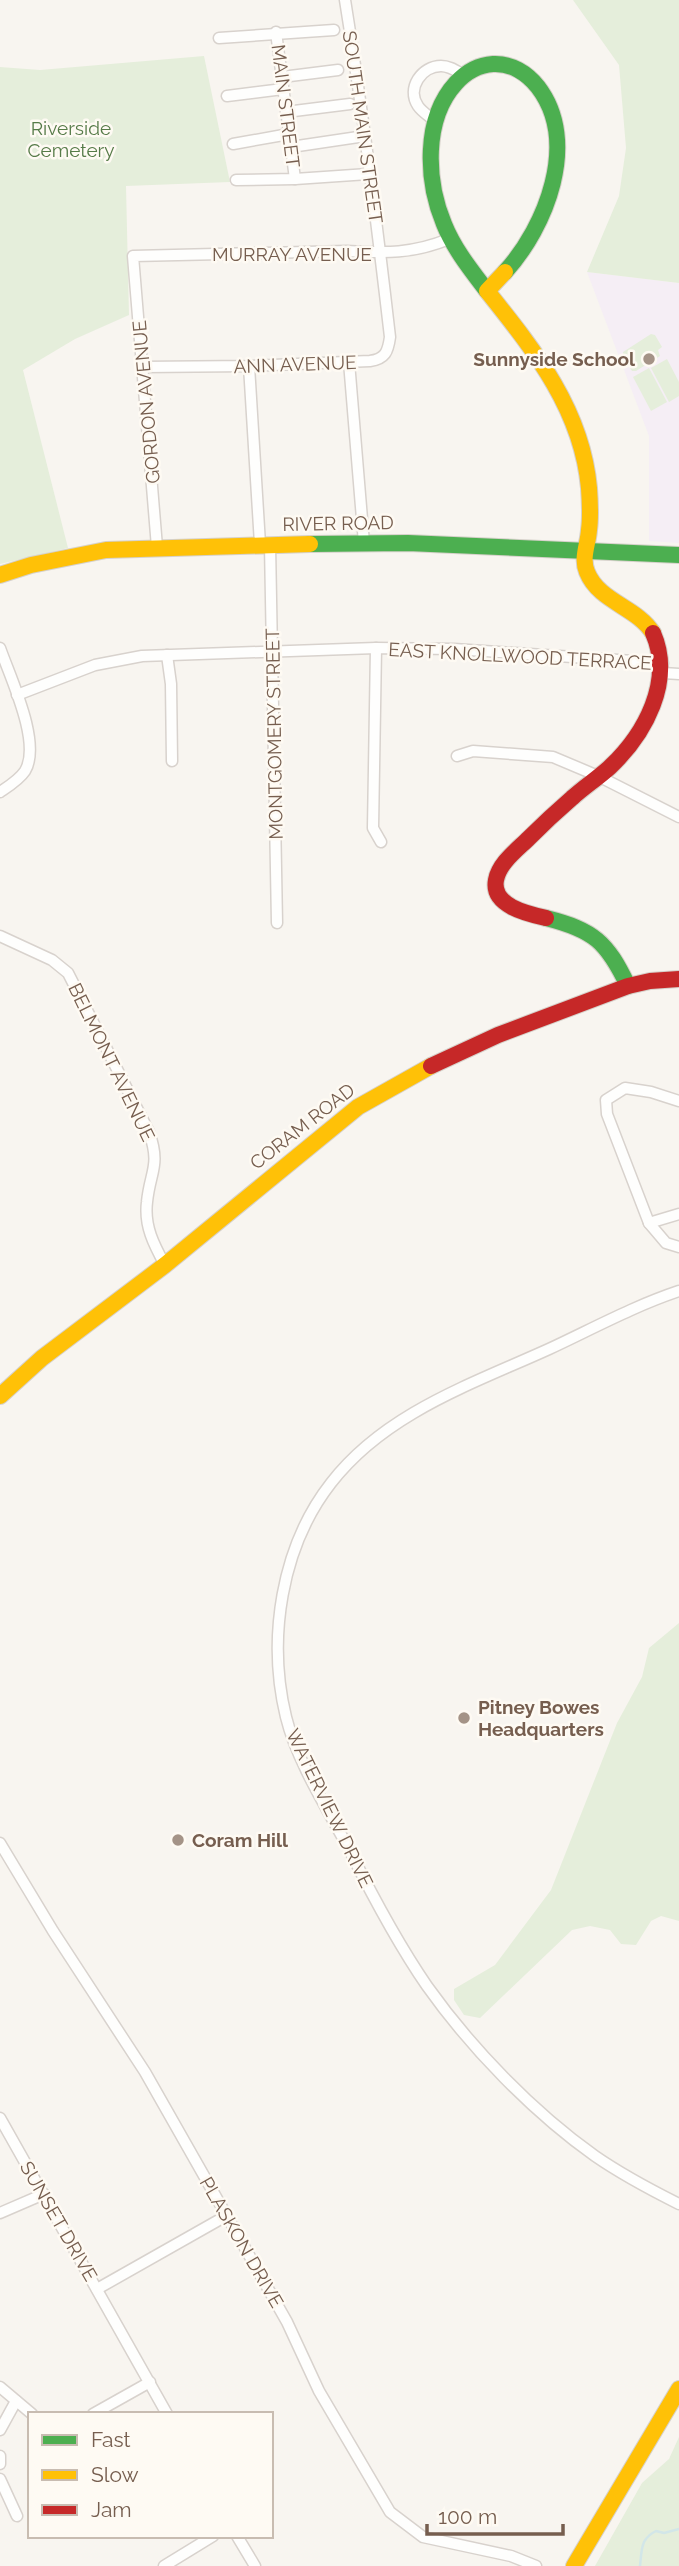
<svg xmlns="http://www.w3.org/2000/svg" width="679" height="2566" font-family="Raleway,sans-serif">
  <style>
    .education { fill: #f5eef5 }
    .green { fill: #e5eedb }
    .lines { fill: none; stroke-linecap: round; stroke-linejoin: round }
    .stream { stroke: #d2e6e8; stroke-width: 2.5 }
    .street-casing { stroke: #d8d2cd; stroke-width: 13 }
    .fast-casing { stroke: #d6d1ca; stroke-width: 18 }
    .slow-casing { stroke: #d6d1ca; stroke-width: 18 }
    .jam-casing { stroke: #d6d1ca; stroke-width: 18 }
    .street { stroke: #fefefd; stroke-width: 10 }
    .fast { stroke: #4caf50; stroke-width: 16 }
    .slow { stroke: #ffc107; stroke-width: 16 }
    .jam { stroke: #c62828; stroke-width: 16 }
    .poi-dot { fill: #a49387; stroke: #fefaf3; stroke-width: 2.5 }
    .labels { text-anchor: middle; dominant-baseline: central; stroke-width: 5; stroke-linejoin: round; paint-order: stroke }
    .street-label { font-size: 19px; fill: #765e4f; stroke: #fefaf3 }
    .park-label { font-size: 19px; fill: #567b48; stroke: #fefaf3 }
    .poi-label { font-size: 19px; font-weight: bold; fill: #765e4f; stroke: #fefaf3; text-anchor: start }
  </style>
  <rect width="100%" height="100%" fill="#f8f5f0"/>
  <polygon class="education" points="587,272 679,283 679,543 649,541 649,436"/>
  <g class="green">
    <polygon points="573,0 679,0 679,283 587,272 619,196 626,148 619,65"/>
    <polygon points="204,56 230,182 126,186 129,315 75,339 23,370 68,548 0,564 0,67 40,70"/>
    <polygon points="651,334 655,335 662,347 658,350 660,356 636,371 632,371 623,357 623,352"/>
    <polygon points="667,359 679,382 679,396 669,402 651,368"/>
    <polygon points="649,368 667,402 651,411 633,377"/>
    <polygon points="679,1623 679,1921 661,1916 651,1921 636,1945 621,1944 610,1930 590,1926 572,1930 480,2018 464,2015 454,2000 454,1989 495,1965 551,1890 617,1723 642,1677 649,1648"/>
    <polygon points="679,2437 679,2566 595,2566 642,2483 669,2459"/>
  </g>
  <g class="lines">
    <path class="stream" d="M640 2566C642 2550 640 2539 656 2531L664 2533 679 2529"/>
    <g class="street-casing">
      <g id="street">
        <polyline points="276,32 295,179"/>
        <polyline points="219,38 334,30"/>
        <polyline points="282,77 338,70"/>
        <polyline points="227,96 283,89"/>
        <polyline points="286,112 350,104"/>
        <path d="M435 121C429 116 422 112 418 106 406 88 422 66 441 66 449 66 455 70 462 74"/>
        <polyline points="233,144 289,134"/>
        <polyline points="291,147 365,136"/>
        <polyline points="236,180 295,179 368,174"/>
        <polyline points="349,362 364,543"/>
        <polyline points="249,366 260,544"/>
        <path d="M143 367 249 366 370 361C385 359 388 352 390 337 377 224 363 112 345 0"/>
        <polyline points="270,545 277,923"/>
        <path d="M157 547 133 256 347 251C386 253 412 254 449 239"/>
        <path d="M0 648C10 677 42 743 25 771 19 780 9 786 0 792"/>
        <polyline points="376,648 373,828 381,842"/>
        <polyline points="167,655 171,684 172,761"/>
        <polyline points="663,673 679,674"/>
        <polyline points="17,695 95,665 142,656 376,648 454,649 663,663"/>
        <polyline points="457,756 473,751 553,757 598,776 679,817"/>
        <path d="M0 936 52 960 68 973 149 1132C161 1166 150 1171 147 1202 144 1226 154 1245 165 1265"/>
        <polyline points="679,1101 651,1092 625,1088 606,1100 607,1114 649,1223 666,1243 679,1247"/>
        <polyline points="649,1223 679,1214"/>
        <path d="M679 1291C634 1306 592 1329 549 1349 472 1384 385 1413 331 1483 281 1547 267 1639 286 1717 297 1762 328 1810 350 1851 373 1897 398 1944 427 1986 471 2048 533 2112 595 2156 621 2174 651 2190 679 2204"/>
        <polyline points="0,1843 53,1931 145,2072 287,2322 319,2391 390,2512 423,2537 511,2556 536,2566"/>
        <polyline points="0,2118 167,2414"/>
        <polyline points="0,2213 44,2194"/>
        <polyline points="97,2289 226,2216"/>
        <polyline points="0,2387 32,2414"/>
        <polyline points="93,2414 150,2382"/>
        <polyline points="0,2430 16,2401"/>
        <polyline points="0,2456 0,2464"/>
        <polyline points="0,2479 17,2516"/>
        <polyline points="237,2536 255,2566"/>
        <polyline points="164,2566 213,2536"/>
      </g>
    </g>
    <g class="fast-casing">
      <g id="fast">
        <path d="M487 291C471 270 454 249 444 224 426 181 423 119 456 83 466 72 477 65 493 64 511 63 527 73 538 87 580 142 546 227 505 272"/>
        <polyline points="310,544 408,543 679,555"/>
        <path d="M546 918C594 930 607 942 628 986"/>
      </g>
    </g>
    <g class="slow-casing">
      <g id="slow">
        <path d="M505 272 487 291C534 350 582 409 589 488 590 502 591 516 589 530 588 545 581 558 587 572 599 602 637 607 653 633"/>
        <polyline points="0,575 31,565 106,550 310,544"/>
        <polyline points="0,1396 42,1358 165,1265 358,1107 431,1066"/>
        <polyline points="574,2566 679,2389"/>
      </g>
    </g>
    <g class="jam-casing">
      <g id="jam">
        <path d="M546 918C528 914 491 906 496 880 499 863 517 850 529 838 543 824 557 811 572 798 584 787 598 778 610 767 645 734 674 681 653 633"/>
        <polyline points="431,1066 498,1035 628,986 650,981 679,979"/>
      </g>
    </g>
    <use href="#street" class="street"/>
    <use href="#fast" class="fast"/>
    <use href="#slow" class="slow"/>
    <use href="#jam" class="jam"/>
  </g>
  <g class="poi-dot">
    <circle cx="649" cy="359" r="7"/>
    <circle cx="464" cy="1718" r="7"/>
    <circle cx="178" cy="1840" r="7"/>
  </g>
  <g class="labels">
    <g class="street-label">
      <text transform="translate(286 106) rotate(83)">MAIN STREET</text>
      <text transform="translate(363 127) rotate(82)">SOUTH MAIN STREET</text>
      <text x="292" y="254">MURRAY AVENUE</text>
      <text transform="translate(295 364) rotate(-2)">ANN AVENUE</text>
      <text transform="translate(146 402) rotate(-95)">GORDON AVENUE</text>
      <text transform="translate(338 523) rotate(-1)">RIVER ROAD</text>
      <text transform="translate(520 656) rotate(3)">EAST KNOLLWOOD TERRACE</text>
      <text transform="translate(274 734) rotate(-91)">MONTGOMERY STREET</text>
      <text transform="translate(112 1062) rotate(64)">BELMONT AVENUE</text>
      <text transform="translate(302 1126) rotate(-38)">CORAM ROAD</text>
      <text transform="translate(330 1808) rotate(64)">WATERVIEW DRIVE</text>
      <text transform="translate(59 2221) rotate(60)">SUNSET DRIVE</text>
      <text transform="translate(242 2242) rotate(60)">PLASKON DRIVE</text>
    </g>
    <g class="park-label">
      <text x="71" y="128">Riverside<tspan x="71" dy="22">Cemetery</tspan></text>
    </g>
    <g class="poi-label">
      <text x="635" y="359" text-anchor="end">Sunnyside School</text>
      <text x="478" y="1707">Pitney Bowes<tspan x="478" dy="22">Headquarters</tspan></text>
      <text x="192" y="1840">Coram Hill</text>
    </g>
  </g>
  <rect x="28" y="2412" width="245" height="126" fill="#fefaf3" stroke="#c8bcb1" stroke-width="2"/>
  <rect x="42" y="2435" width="35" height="10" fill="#4caf50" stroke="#c8bcb1" stroke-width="2"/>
  <text x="91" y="2447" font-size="21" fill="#765e4f">Fast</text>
  <rect x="42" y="2470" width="35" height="10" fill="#ffc107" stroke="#c8bcb1" stroke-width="2"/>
  <text x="91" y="2482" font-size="21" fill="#765e4f">Slow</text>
  <rect x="42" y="2505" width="35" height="10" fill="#c62828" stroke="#c8bcb1" stroke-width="2"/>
  <text x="91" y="2517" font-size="21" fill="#765e4f">Jam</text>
  <path d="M427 2524v10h136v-10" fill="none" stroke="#765e4f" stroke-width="3.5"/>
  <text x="438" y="2524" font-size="21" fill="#765e4f" stroke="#fefaf3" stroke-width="5" paint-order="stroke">100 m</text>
</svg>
